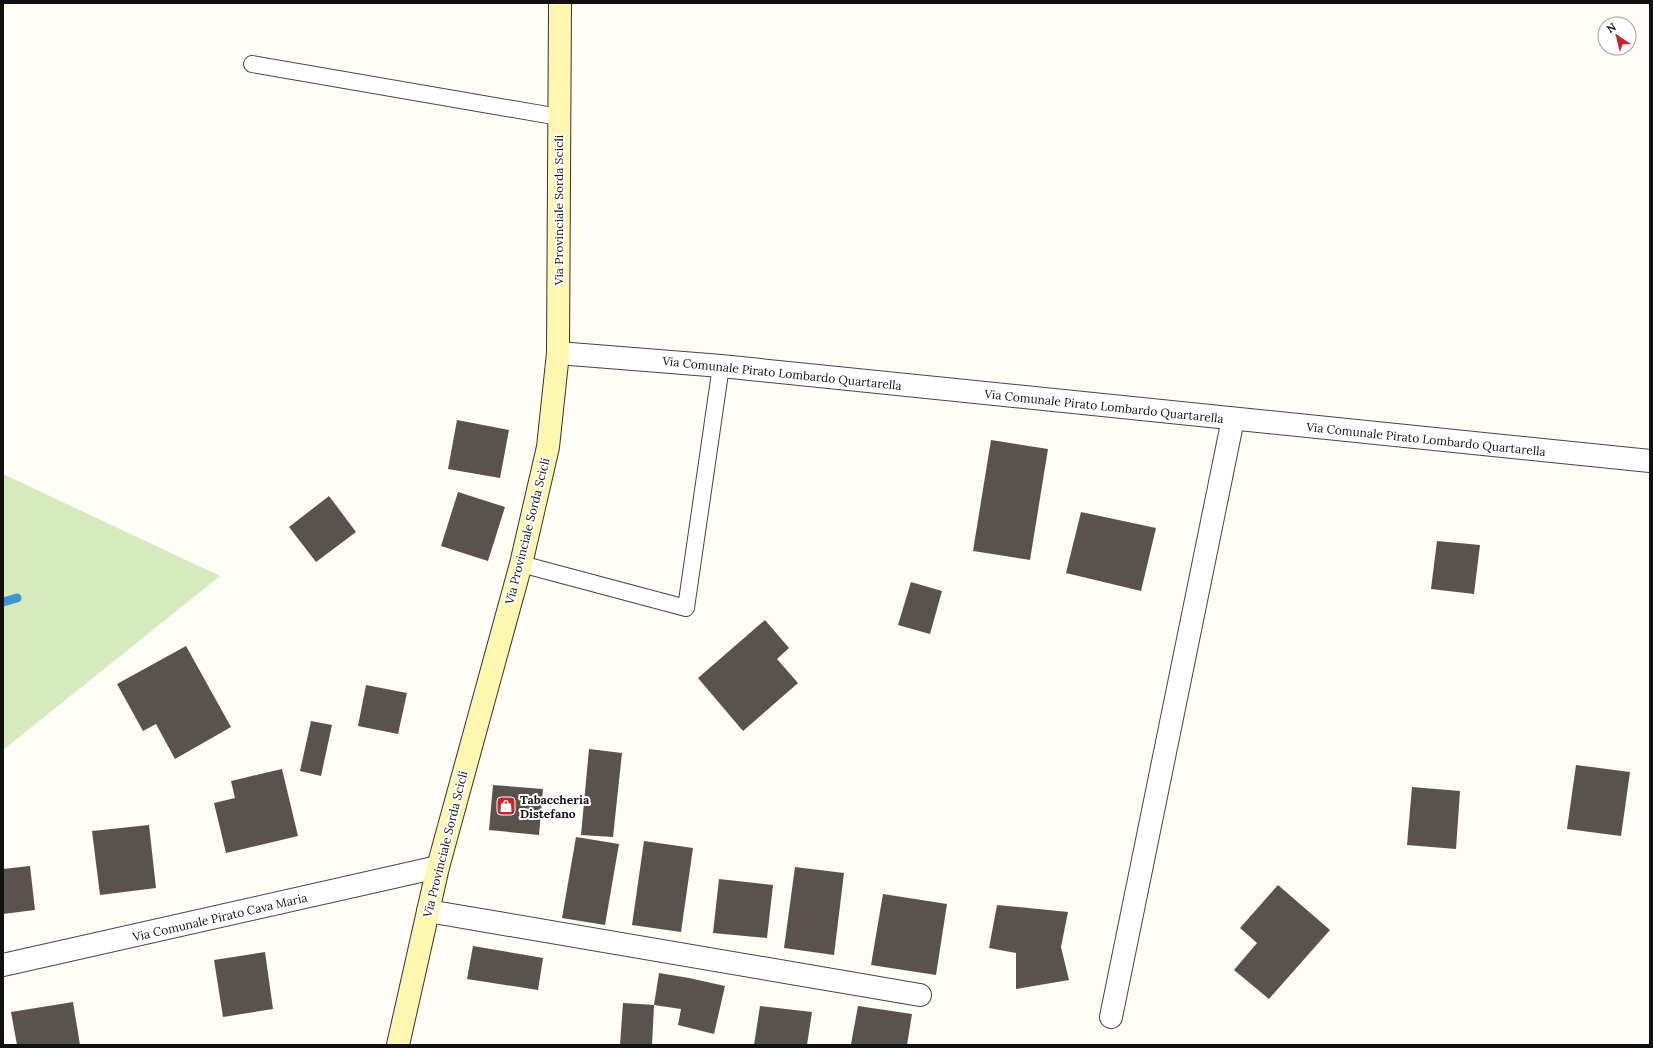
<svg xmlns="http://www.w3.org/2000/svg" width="1653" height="1048" font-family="Lora,serif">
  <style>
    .green { fill: #d5ebbd }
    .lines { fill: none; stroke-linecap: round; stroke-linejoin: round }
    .stream { stroke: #3f96cf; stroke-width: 9 }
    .building { fill: #5a524d }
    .service-casing { stroke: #444; stroke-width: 18 }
    .minor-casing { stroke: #444; stroke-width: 24 }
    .secondary-casing { stroke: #333; stroke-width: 24 }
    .service { stroke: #fff; stroke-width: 16 }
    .minor { stroke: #fff; stroke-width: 22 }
    .secondary { stroke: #fff6b0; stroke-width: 22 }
    .labels { text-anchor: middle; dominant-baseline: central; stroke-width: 4; stroke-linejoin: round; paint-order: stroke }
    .street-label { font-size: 12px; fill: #111; stroke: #fff }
    .poi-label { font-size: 12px; font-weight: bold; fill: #111; stroke: #fff; text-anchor: start }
  </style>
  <rect width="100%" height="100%" fill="#fffdf5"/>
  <polygon class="green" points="3,474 220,576 3,750"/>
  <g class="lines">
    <polyline class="stream" points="3,602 17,598"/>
  </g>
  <g class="building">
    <polygon points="457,420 509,430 500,478 448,469"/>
    <polygon points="991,440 1048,449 1030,560 973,551"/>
    <polygon points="458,492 505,507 488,561 441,546"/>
    <polygon points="329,496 356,532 316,562 289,527"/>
    <polygon points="1081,512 1156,528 1141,591 1066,573"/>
    <polygon points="1437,541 1480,545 1474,594 1431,589"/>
    <polygon points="911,582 942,591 930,634 898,625"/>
    <polygon points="765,620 789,648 777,659 798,683 743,731 698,678"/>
    <polygon points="186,646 231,727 175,759 156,724 143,731 117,684"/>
    <polygon points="366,685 407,693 398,734 358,726"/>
    <polygon points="311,721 332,725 321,776 300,771"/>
    <polygon points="589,749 622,753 613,837 581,835"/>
    <polygon points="1576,765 1630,772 1621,836 1567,829"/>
    <polygon points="282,769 298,836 226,853 214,803 235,798 231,781"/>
    <polygon points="493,785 543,789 539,835 489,830"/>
    <polygon points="1412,787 1460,791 1456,849 1407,845"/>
    <polygon points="149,825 156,888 100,895 92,831"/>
    <polygon points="576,837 619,844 605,925 562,918"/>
    <polygon points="644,841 693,848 681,932 632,925"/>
    <polygon points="30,866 35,910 3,914 3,869"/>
    <polygon points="795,867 844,873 834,955 784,948"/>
    <polygon points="719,879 773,885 767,938 713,933"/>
    <polygon points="1278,885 1330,930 1269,999 1234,970 1257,943 1240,928"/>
    <polygon points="883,894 947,904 936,975 871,965"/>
    <polygon points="997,905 1068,912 1061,947 1069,980 1016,989 1016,953 989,948"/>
    <polygon points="473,946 543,958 538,990 467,979"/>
    <polygon points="265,952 273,1009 223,1017 214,960"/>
    <polygon points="659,973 689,978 725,986 714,1034 678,1025 681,1009 654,1005"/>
    <polygon points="73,1002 80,1045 17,1045 11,1012"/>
    <polygon points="623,1003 654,1005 652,1045 620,1045"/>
    <polygon points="760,1006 812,1012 807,1045 754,1045"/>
    <polygon points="858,1006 912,1014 907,1045 851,1044"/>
  </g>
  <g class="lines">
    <g class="service-casing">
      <g id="service">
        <polyline points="252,64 559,117"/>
        <polyline points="521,564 686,608 721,366"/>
      </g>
    </g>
    <g class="minor-casing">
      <g id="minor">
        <polyline points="558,353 721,366 1650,461"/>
        <polyline points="428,911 920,995"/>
        <polyline points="3,965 438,867"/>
        <polyline points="1111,1017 1233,419"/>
      </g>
    </g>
    <g class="secondary-casing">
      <polyline id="secondary" points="398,1045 438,867 521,564 548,447 558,353 560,3"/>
    </g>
    <use href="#service" class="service"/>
    <use href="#minor" class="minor"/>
    <use href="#secondary" class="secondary"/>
  </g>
  <defs>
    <g id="shop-square" transform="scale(1)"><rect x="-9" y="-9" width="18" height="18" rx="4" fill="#c4262e" stroke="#fff"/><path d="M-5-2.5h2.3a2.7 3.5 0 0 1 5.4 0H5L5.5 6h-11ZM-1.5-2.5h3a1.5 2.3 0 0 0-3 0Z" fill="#fff"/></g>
  </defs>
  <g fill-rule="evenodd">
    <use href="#shop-square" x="506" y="806"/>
  </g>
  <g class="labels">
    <g class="street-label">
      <text transform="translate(558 210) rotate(-90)">Via Provinciale Sorda Scicli</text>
      <text transform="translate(782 373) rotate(6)">Via Comunale Pirato Lombardo Quartarella</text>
      <text transform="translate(1104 406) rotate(6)">Via Comunale Pirato Lombardo Quartarella</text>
      <text transform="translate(1426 439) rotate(6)">Via Comunale Pirato Lombardo Quartarella</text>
      <text transform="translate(527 531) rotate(-76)">Via Provinciale Sorda Scicli</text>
      <text transform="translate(445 844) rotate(-76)">Via Provinciale Sorda Scicli</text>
      <text transform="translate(220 917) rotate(-13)">Via Comunale Pirato Cava Maria</text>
    </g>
    <g class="poi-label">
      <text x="520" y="799">Tabaccheria<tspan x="520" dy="14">Distefano</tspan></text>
    </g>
  </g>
  <rect width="1653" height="1048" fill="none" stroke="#111111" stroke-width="8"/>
  <g transform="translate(1617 36) rotate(325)"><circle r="19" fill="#ffffff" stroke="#a0a0a0"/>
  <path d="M0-3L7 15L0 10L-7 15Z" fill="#c4262e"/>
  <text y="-6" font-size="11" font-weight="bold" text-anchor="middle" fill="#111111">N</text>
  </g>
</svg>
